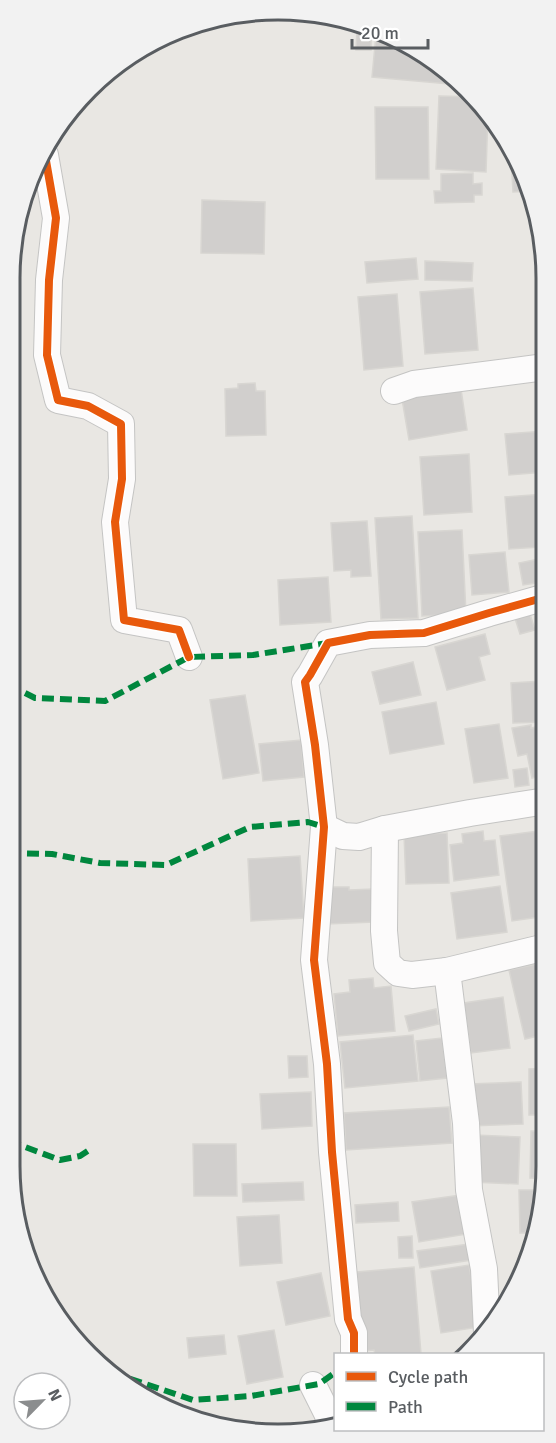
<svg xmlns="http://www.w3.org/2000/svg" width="556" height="1443" font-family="Signika,sans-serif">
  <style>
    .building { fill: #d1cfcd; stroke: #d8d6d2; stroke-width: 1.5 }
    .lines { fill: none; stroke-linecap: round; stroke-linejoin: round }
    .minor-casing { stroke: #c4c4c3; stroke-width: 28 }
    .minor { stroke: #fcfbfb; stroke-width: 26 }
    .quiet { stroke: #00873e; stroke-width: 6; stroke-dasharray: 12 6; stroke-linecap: butt }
    .cycleway-casing { stroke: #fff; stroke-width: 11 }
    .cycleway { stroke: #e8590c; stroke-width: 8 }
    .rim { fill: none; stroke: #595d61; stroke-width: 3 }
  </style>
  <rect width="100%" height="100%" fill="#e9e7e3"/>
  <g class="building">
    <polygon points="357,29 371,29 371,50 356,50"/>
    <polygon points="376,35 387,36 427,54 460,83 460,85 372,77"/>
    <polygon points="439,96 477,97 488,113 486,172 436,169"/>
    <polygon points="375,107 428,107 429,179 376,179"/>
    <polygon points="511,156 517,156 519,159 529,191 513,192"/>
    <polygon points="473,173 473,184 482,183 482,195 474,195 474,202 435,203 434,191 441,191 441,174"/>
    <polygon points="202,200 265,202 264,254 201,253"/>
    <polygon points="416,258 418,279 367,283 365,262"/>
    <polygon points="425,261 473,263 472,281 425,280"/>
    <polygon points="473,288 478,350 425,354 420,292"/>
    <polygon points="397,294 403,366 364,370 358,297"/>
    <polygon points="255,383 256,391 265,391 266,435 226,436 225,389 238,388 238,384"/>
    <polygon points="461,389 467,430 409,440 402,399"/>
    <polygon points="545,431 545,472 509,475 505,434"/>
    <polygon points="469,454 472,512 424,515 420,457"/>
    <polygon points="545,494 545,562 542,562 541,547 509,549 505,497"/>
    <polygon points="412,516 418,618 381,619 375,518"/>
    <polygon points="367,521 371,576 351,577 351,570 334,571 331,523"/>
    <polygon points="462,530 466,614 422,616 418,532"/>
    <polygon points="505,552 509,592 472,595 469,555"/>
    <polygon points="539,559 543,582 523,585 519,563"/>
    <polygon points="328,577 331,622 280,625 278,580"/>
    <polygon points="529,611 535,630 520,634 514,615"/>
    <polygon points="546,614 546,629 541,615"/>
    <polygon points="485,634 490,654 479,657 485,680 447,690 435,647"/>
    <polygon points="413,662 421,695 380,704 372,672"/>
    <polygon points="543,681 546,722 513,723 511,683"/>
    <polygon points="245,695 259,773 223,779 210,700"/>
    <polygon points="436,702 444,744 390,754 382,712"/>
    <polygon points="499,724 508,778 474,783 465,729"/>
    <polygon points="531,725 531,728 546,725 546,775 532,778 527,754 518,756 512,728"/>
    <polygon points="301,740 304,777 263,781 259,744"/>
    <polygon points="527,768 529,785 515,787 513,770"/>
    <polygon points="546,820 546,851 542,821"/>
    <polygon points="483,831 484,841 495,840 499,875 454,881 450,845 463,843 462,834"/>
    <polygon points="538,831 546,886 546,916 512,921 500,836"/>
    <polygon points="447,833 449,883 406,884 404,835"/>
    <polygon points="300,856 304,918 251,921 248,859"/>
    <polygon points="500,886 507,932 457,939 451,893"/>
    <polygon points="326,887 349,887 349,890 373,889 374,922 327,924"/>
    <polygon points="546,962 547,1034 525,1039 509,970"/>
    <polygon points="373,978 374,988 391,986 395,1031 338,1036 334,994 350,992 349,980"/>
    <polygon points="503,997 510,1048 471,1053 464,1003"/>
    <polygon points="436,1009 439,1024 409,1031 405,1016"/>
    <polygon points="413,1035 418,1081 345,1088 340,1042"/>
    <polygon points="442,1038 447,1078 420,1081 416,1041"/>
    <polygon points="288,1056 307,1056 308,1077 289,1078"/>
    <polygon points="547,1068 547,1115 529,1115 529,1069"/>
    <polygon points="521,1082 523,1124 470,1126 469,1084"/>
    <polygon points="311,1092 312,1126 262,1129 260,1094"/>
    <polygon points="449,1107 452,1143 346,1150 344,1113"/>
    <polygon points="531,1131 547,1131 547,1165 545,1179 530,1178"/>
    <polygon points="474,1135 520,1137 518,1184 472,1182"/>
    <polygon points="193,1144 236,1144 237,1196 194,1196"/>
    <polygon points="303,1182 304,1200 243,1202 242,1184"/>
    <polygon points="519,1190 544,1190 538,1233 520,1233"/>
    <polygon points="467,1194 473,1233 419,1242 412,1202"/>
    <polygon points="398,1202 399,1221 356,1223 355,1205"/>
    <polygon points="279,1215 282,1263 240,1266 237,1217"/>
    <polygon points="412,1236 413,1258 399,1258 398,1237"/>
    <polygon points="469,1244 471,1260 420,1268 417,1251"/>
    <polygon points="469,1265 479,1327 441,1333 431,1271"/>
    <polygon points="414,1267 421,1354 375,1354 374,1350 363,1351 357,1272"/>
    <polygon points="321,1273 330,1316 286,1325 277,1282"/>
    <polygon points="274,1330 283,1377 247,1384 238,1336"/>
    <polygon points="224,1335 226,1354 189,1358 187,1338"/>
  </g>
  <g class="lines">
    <g class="minor-casing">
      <g id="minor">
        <polyline points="45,155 56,218 49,280 47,355 58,400 88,406 121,424 122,479 115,522 124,620 179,630 189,657"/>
        <polyline points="394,391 414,384 545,367"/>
        <polyline points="324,827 343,836 359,837 385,829 470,813 546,801"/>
        <polyline points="385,829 384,931 387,963 398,973 412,975 447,971 546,947"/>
        <polyline points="447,971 466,1123 469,1190 484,1269 487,1333"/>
        <polyline points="354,1354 354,1333 348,1319 332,1152 327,1064 314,960 324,827 315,745 305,682 310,675 328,643 370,635 424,633 489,613 546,597"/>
        <polyline points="313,1385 327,1413 332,1428"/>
      </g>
    </g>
    <use href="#minor" class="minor"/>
    <g class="quiet">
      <polyline points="9,685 35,698 105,701 189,657 253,655 328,643"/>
      <polyline points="9,853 52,854 100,863 166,865 250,827 308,822 324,827"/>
      <polyline points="9,1141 60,1160 80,1156 92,1148"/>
      <polyline points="113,1373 193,1400 251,1396 319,1384 336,1372"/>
    </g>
    <g class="cycleway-casing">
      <g id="cycleway">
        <polyline points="45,155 56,218 49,280 47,355 58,400 88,406 121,424 122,479 115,522 124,620 179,630 189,657"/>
        <polyline points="354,1354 354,1333 348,1319 332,1152 327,1064 314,960 324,827 315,745 305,682 310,675 328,643 370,635 424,633 489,613 546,597"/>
      </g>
    </g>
    <use href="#cycleway" class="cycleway"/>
  </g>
  <path d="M0 0H556V1443H0ZM278 20H278A258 258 0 0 1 536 278V1166A258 258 0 0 1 278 1424H278A258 258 0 0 1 20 1166V278A258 258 0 0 1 278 20Z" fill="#f2f2f2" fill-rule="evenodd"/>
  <path class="rim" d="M278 20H278A258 258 0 0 1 536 278V1166A258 258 0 0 1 278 1424H278A258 258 0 0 1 20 1166V278A258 258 0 0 1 278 20Z"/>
  <rect x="334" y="1353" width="210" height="78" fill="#ffffff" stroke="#bdbec0" stroke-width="1.5"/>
  <rect x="346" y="1372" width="30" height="9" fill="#e8590c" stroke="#bdbec0" stroke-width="1.5"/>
  <text x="388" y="1383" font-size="18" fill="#595d61">Cycle path</text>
  <rect x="346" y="1402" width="30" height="9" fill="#00873e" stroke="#bdbec0" stroke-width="1.5"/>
  <text x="388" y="1413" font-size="18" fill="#595d61">Path</text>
  <g transform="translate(42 1401) rotate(65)"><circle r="28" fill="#ffffff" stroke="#bdbec0" stroke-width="1.5"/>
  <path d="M0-4.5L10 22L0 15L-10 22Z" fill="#8b8d8e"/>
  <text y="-9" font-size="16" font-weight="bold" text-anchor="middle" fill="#595d61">N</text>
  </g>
  <path d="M352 39v9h76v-9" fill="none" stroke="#595d61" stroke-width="3"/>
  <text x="361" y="39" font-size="18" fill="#595d61" stroke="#ffffff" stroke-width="4.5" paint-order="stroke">20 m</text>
</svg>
